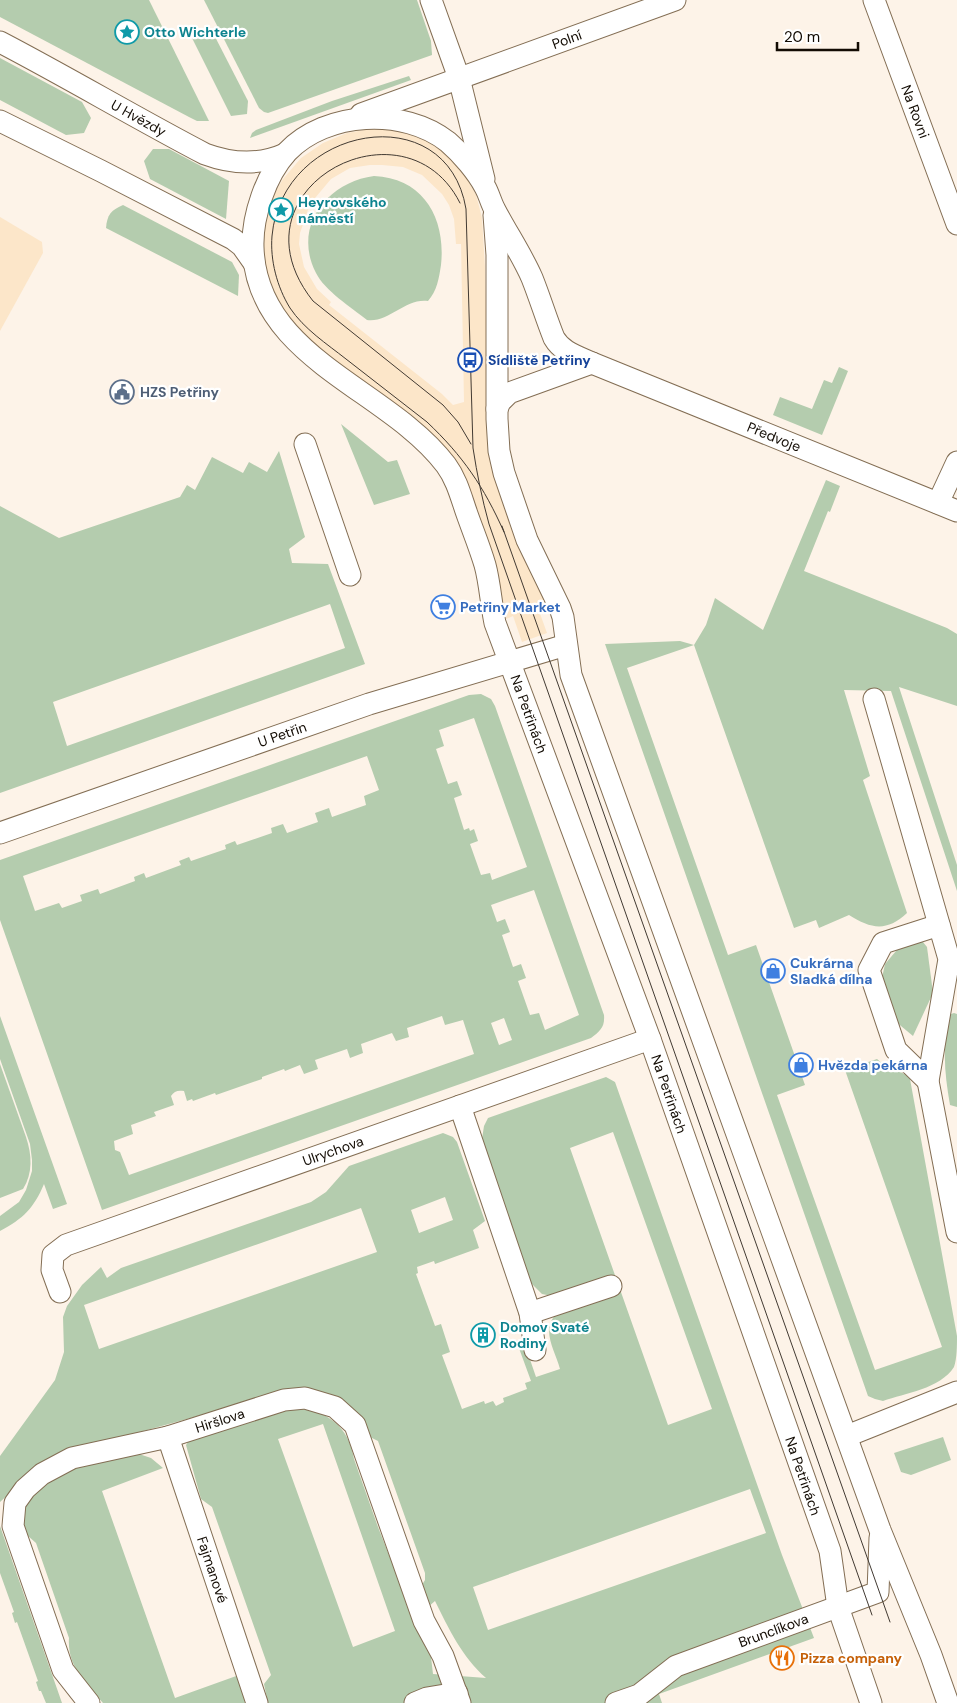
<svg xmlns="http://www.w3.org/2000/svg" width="957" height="1703" font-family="'DM Sans',sans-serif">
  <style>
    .built { fill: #fce6c9; fill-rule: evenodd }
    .green { fill: #b4ccae; fill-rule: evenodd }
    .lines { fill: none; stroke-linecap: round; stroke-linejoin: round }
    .street-casing { stroke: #836e54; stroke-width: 23 }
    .street { stroke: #fff; stroke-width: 21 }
    .tram { stroke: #423a32; stroke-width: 1 }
    .labels { text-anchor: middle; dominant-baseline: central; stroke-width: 4.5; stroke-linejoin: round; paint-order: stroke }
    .culture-label { font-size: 14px; font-weight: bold; fill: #0d838f; stroke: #fff; text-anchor: start }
    .street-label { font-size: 14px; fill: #120b03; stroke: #fff }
    .transit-label { font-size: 14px; font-weight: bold; fill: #164399; stroke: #fff; text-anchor: start }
    .service-label { font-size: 14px; font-weight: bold; fill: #4e5e75; stroke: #fff; text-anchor: start }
    .shop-label { font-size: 14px; font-weight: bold; fill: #366cbe; stroke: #fff; text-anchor: start }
    .food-label { font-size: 14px; font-weight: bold; fill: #c56008; stroke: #fff; text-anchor: start }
  </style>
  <rect width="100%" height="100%" fill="#fdf3e8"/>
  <g class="built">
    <path d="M375 128 402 130 436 144 463 172 476 195 479 206 482 218 485 267 489 447 495 479 514 534 547 604 538 608 547 633 522 642 513 616 506 619 489 548 465 481 287 320 268 282 262 245 266 216 276 191 283 179 301 158 323 143 347 133ZM370 165H382L403 167 422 175 442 194 449 205 454 219 456 244H461L464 402 453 405 442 394 329 305 331 302 317 289 304 267 299 244 300 233 310 204 331 179 350 168Z"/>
    <polygon points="0,217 42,242 43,253 0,331"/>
  </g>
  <g class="green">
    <polygon points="0,0 149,0 209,121 197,121 189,117 0,17"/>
    <polygon points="204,0 417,0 431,41 432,55 268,113 264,112 259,108"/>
    <polygon points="210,27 248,101 247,114 231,116 191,36"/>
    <polygon points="0,58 82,102 91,118 84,133 66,135 0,100"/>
    <polygon points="409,76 411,80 250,138 252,133 256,130 332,101"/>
    <polygon points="153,149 169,149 229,181 226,219 150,179 144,161"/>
    <path d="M374 176C424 178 446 219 441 265 439 278 437 291 428 301 405 298 389 323 367 320 351 307 325 291 316 273 292 227 327 182 374 176Z"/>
    <path d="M123 205 232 262 239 275 238 296 106 228C107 215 111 210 123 205Z"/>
    <polygon points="839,367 848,371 822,435 773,415 780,397 812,409 824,380 832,383"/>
    <polygon points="341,424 388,462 397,460 410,494 374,505"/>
    <path d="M279 451 305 537 289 549 292 563 328 564 365 664 0 793V506L59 538 180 497 187 485 195 490 212 457 243 473 249 462 267 472ZM330 604 345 648 67 746 53 702Z"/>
    <path d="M826 480 840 486 830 512 828 511 804 571 947 628 957 634V706L899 687 957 865V891L891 691 844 690 870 776 863 780 907 913C887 932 871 929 849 915L819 928 816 920 794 928 694 645 627 668 728 955 756 945 805 1085 777 1095 875 1370 942 1347 845 1070 877 1059 884 1065 885 1071C896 1071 902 1070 910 1079L957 1336C957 1345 957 1359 954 1367 940 1389 905 1393 883 1401L875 1399 868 1396 605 644 680 641 694 645 706 625 715 598 763 630Z"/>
    <path d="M481 694 491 699 495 706 604 1015C605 1027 600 1031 591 1038L102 1210 0 920V860L469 695ZM474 718 527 867 492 880 490 873 481 875 470 844 478 841 474 829 470 831 469 828 464 830 454 798 462 795 457 781 448 784 436 749 444 746 439 730ZM367 756 379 790 364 796 366 805 332 817 329 808 315 813 318 822 287 833 283 824 271 828 272 833 237 845 235 841 225 845 226 849 191 861 189 857 179 861 181 865 146 878 144 873 134 877 135 881 100 894 98 889 80 895 82 901 62 908 59 903 35 911 23 876ZM534 890 579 1015 545 1030 539 1013 530 1015 518 981 526 978 521 964 513 967 502 935 510 932 505 919 497 922 491 905ZM442 1016 445 1025 463 1020 474 1054 129 1175 120 1152 115 1150 114 1141 133 1134 131 1125 156 1116 154 1112 174 1105 171 1096C174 1091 178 1090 184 1091L187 1101 192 1099 193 1101 215 1093 216 1095 262 1079V1077L284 1069 285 1071 300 1065 304 1074 318 1069 315 1060 347 1049 350 1058 363 1053 361 1044 392 1033 396 1041 409 1037 407 1028ZM504 1018 512 1040 499 1045 491 1023Z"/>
    <polygon points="918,936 927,947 933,993 913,1036 889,1016 880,987 885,964 902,944"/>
    <path d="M954 1013 957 1014V1107L950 1105C945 1076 941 1044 951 1014Z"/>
    <path d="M0 1016 67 1204 53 1209 44 1184C34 1208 23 1219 0 1231V1216L19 1202 26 1190 32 1171V1160L30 1144 0 1059Z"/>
    <path d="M0 1064 26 1137C32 1155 33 1173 23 1189L0 1198Z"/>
    <path d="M606 1077 615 1082 782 1555 814 1638 659 1694 662 1703H268L264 1684 271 1675 212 1507 201 1499 186 1445 190 1439 294 1408C327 1410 349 1426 354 1459L378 1527 422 1640 431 1657 433 1674 486 1678C462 1657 449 1629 435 1601L428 1607 420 1588 425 1580V1573L378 1441 370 1437 355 1413 252 1401 64 1453 39 1467 0 1502V1456L55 1380 64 1352 63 1317 67 1306 82 1285 101 1267 107 1278 121 1268 311 1202 326 1192 349 1166 443 1133 453 1137 457 1142 485 1221 473 1230 479 1248 435 1264 434 1261 417 1267 418 1273 416 1274 435 1326 441 1324 450 1352 442 1355 462 1409 484 1401 485 1404 493 1401 496 1406 504 1402 503 1398 527 1389 525 1383 531 1381 516 1340H521L524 1342 536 1377 560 1369C555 1350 540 1330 557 1313V1297L542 1294 528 1280 482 1139 484 1126 488 1118ZM613 1132 712 1409 668 1425 570 1148ZM445 1197 453 1220 419 1233 411 1210ZM361 1208 377 1252 99 1349 84 1305ZM323 1424 395 1631 353 1647 278 1439ZM750 1489 766 1533 488 1630 473 1587Z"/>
    <polygon points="943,1437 951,1460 911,1475 901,1472 894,1453"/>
    <path d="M136 1453 151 1458 163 1468 102 1491 175 1698 239 1675 245 1703H103C86 1682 67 1667 69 1638L36 1543 27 1535 20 1516 23 1509 41 1483 58 1470Z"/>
    <polygon points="0,1526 62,1703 46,1703 41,1691 39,1691 36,1682 38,1681 17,1622 15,1623 12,1613 14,1612 0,1573"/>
  </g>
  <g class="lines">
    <g class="street-casing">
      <g id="street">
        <polyline points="431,0 459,78 484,179"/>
        <path id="s1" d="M874 0 957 224"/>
        <path id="s2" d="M0 42C69 78 136 118 205 154 232 164 258 166 285 154"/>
        <path id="s3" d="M361 114 675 0"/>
        <polyline points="0,121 101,171 233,239 242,246 254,263"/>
        <polyline points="494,215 497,255 497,419 499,451 504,473 527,540 560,608 563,617 571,675 880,1530 931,1655 948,1703"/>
        <polyline points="497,409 500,402 509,393 592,363"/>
        <polyline points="305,444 350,575"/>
        <polyline points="938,503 957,462"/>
        <polyline points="874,699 949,959 928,1081 957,1232"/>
        <path id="s4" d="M0 833 369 704 566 645"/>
        <polyline points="928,1081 896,1050 869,970 883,943 939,925"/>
        <polyline points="460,1106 530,1313 535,1350"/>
        <path id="s5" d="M60 1292 52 1270 53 1255 66 1245 650 1039"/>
        <polyline points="530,1313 611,1286"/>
        <polyline points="847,1436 957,1392"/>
        <path id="s6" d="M168 1437 257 1703"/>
        <path id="s7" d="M89 1703 63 1670 13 1526 15 1503 25 1489 42 1474 72 1458 168 1437 284 1400 305 1398 335 1407 355 1425 424 1621 443 1656 460 1703"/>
        <polyline points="415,1703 427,1698 457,1693"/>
        <path id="s8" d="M616 1703 639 1695 676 1666 878 1592 880 1538"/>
        <path id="s9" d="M871 1703 838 1607 830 1551 650 1039 498 631 495 623C491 604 490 583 485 565 480 548 473 531 467 514 461 497 457 480 446 465 388 388 256 359 253 247 252 216 266 175 287 152 326 111 404 107 448 142 462 154 477 172 485 187 489 194 491 203 495 210 507 233 522 255 532 278 540 298 546 318 554 338 562 352 577 356 592 363L957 511"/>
      </g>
    </g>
    <use href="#street" class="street"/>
    <g class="tram">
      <path d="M460 203C405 93 224 189 313 301L443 405 458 422 471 444"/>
      <polyline points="502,526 890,1622"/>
      <path d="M504 532C484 487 463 456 427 422 400 401 373 380 346 359 327 344 304 329 290 308 277 287 270 260 272 236 282 125 447 95 466 209L473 448C477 474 482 499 489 524L872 1615"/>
    </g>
  </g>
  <defs>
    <g id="sight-ring" transform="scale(1.25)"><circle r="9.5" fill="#fff" stroke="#0f9aa8" stroke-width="1.5"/><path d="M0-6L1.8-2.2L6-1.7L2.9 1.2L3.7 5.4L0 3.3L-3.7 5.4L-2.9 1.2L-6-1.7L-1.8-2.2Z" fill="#0f9aa8"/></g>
    <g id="bus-ring" transform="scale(1.25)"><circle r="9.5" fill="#fff" stroke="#1a4fb4" stroke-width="1.5"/><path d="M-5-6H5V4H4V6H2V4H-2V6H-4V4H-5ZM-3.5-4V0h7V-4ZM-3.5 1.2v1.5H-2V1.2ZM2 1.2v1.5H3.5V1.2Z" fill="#1a4fb4"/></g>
    <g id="civic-ring" transform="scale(1.25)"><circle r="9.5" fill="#fff" stroke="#5c6f8a" stroke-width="1.5"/><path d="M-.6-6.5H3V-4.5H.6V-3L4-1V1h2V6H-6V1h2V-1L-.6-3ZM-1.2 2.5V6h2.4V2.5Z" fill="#5c6f8a"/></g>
    <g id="supermarket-ring" transform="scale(1.25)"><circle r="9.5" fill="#fff" stroke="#3f7fe0" stroke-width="1.5"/><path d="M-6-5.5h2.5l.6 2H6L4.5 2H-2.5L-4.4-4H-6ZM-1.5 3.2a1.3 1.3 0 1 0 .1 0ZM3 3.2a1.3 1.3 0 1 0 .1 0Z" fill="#3f7fe0"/></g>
    <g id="shop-ring" transform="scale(1.25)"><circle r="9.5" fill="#fff" stroke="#3f7fe0" stroke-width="1.5"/><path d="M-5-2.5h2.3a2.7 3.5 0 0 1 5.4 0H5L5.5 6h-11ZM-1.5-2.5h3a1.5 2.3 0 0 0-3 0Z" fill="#3f7fe0"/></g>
    <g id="building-ring" transform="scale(1.25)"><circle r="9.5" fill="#fff" stroke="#0f9aa8" stroke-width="1.5"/><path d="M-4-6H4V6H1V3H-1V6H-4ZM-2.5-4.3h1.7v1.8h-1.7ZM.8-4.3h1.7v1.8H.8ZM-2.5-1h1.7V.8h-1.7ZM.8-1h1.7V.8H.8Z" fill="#0f9aa8"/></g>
    <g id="restaurant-ring" transform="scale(1.25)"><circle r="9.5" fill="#fff" stroke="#e8710a" stroke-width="1.5"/><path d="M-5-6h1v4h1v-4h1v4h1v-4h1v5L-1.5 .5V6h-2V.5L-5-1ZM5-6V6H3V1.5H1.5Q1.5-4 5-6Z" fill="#e8710a"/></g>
  </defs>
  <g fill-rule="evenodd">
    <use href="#sight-ring" x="127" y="32"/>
    <use href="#sight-ring" x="281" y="210"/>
    <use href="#bus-ring" x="470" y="360"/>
    <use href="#civic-ring" x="122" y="392"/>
    <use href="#supermarket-ring" x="443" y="607"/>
    <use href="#shop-ring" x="773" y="971"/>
    <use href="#shop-ring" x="801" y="1065"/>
    <use href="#building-ring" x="483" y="1335"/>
    <use href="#restaurant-ring" x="782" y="1658"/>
  </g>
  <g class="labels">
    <g class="culture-label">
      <text x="144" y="32">Otto Wichterle</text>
      <text x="298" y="202">Heyrovského<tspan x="298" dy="16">náměstí</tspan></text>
      <text x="500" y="1327">Domov Svaté<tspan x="500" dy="16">Rodiny</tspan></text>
    </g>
    <g class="street-label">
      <text stroke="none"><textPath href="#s3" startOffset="219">Polní</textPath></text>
      <text stroke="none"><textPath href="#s1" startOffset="119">Na Rovni</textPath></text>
      <text stroke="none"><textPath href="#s2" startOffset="158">U Hvězdy</textPath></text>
      <text stroke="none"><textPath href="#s9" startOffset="2358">Předvoje</textPath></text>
      <text transform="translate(529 714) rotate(70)">Na Petřinách</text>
      <text stroke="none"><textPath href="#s4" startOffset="299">U Petřin</textPath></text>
      <text transform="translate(669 1094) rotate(71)">Na Petřinách</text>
      <text stroke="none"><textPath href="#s5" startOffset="338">Ulrychova</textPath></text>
      <text stroke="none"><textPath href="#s7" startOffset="444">Hiršlova</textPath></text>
      <text transform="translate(803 1476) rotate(71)">Na Petřinách</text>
      <text stroke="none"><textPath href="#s6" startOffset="140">Fajmanové</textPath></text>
      <text stroke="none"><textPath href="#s8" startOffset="175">Brunclíkova</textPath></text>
    </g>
    <g class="transit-label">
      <text x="488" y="360">Sídliště Petřiny</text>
    </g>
    <g class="service-label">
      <text x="140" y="392">HZS Petřiny</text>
    </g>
    <g class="shop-label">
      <text x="460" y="607">Petřiny Market</text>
      <text x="790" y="963">Cukrárna<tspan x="790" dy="16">Sladká dílna</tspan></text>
      <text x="818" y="1065">Hvězda pekárna</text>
    </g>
    <g class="food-label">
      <text x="800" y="1658">Pizza company</text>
    </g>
  </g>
  <path d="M777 42v8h81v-8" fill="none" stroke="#120b03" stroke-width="2.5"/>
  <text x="784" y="42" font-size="15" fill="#120b03" stroke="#ffffff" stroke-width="4" paint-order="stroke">20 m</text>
</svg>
